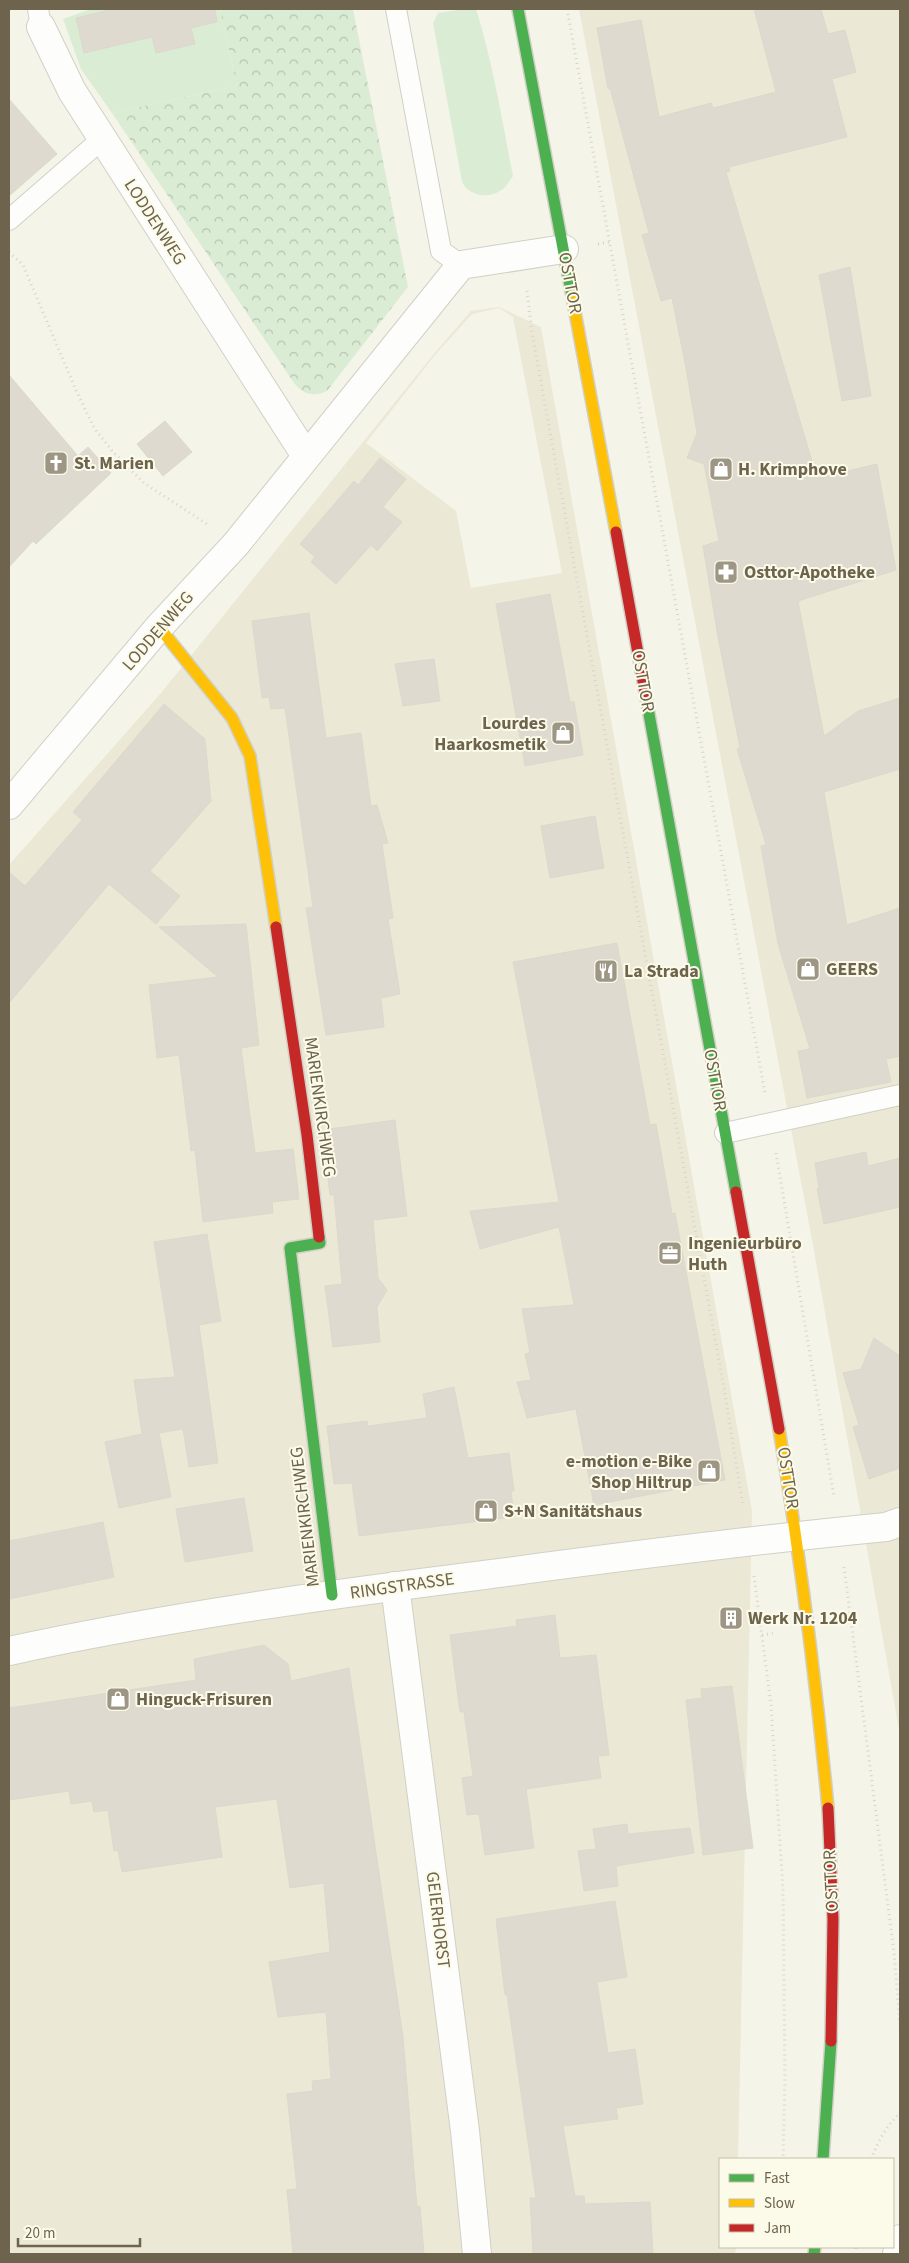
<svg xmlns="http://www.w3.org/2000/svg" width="909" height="2263" font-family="'Source Sans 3',sans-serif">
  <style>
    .residential { fill: #ebe8d6; fill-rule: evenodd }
    .green { fill: #dbecd5 }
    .forest { fill: url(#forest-crowns) }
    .building { fill: #dedacf; stroke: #dcd9cc }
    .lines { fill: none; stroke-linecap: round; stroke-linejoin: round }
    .lane-casing { stroke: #d2d0c6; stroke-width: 22 }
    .street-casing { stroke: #d2d0c6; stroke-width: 30 }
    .fast-casing { stroke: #d1d0c5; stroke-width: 14 }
    .slow-casing { stroke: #d1d0c5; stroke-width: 14 }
    .jam-casing { stroke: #d1d0c5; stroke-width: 14 }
    .path { stroke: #d8d4cd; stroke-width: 3; stroke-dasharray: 1 4; stroke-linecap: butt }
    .lane { stroke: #fdfdfc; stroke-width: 20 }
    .street { stroke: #fdfdfc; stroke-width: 28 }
    .fast { stroke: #4caf50; stroke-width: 11 }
    .slow { stroke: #ffc107; stroke-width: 11 }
    .jam { stroke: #c62828; stroke-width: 11 }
    .labels { text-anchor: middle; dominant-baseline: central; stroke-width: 4; stroke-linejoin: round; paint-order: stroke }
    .street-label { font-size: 18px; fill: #6e644d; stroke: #fcfbea }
    .poi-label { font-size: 18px; font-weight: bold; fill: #6e644d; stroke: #fcfbea; text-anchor: start }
  </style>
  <defs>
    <pattern id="forest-crowns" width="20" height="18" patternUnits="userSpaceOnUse" patternTransform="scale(1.25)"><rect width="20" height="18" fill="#dbecd5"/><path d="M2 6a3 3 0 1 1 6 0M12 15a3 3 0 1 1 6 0" fill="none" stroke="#b6c3af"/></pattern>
  </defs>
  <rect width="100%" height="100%" fill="#f4f4e9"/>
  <g class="residential">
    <polygon points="579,9 900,9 900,1735 812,1240"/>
    <path d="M499 307 541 327 752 1511 738 2159H720V2247H736L735 2254H9V865L161 693 433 355 471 311ZM499 308 513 317 562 573 471 588 456 511 366 443 435 355 472 314Z"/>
  </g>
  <g class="green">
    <polygon points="91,9 220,9 237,86 112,113 81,69 63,19"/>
    <path d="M465 9H476C493 63 502 120 513 176 510 180 507 186 503 189 489 200 469 196 462 182L433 23 438 13Z"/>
  </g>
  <path class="forest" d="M220 9H353L408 287 327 391C313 397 304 395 294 383L112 113 237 86Z"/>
  <g class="building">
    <polygon points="114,9 215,9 217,22 191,28 195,44 156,53 152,37 84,53 76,18"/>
    <polygon points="754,9 821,9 828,34 845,30 856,72 832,79 847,137 729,167 730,171 726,172 817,478 877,464 896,570 798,601 824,736 858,711 900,698 900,769 824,792 847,925 900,908 900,1056 886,1059 891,1082 807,1098 798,1051 810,1049 778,944 761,846 766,845 737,749 740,748 718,637 703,546 719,541 704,464 687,458 697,433 686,368 672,298 661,301 642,235 649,233 610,88 608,89 597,28 641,20 659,117 711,103 713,108 776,92"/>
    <polygon points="9,99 57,154 9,196"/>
    <polygon points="850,267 871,396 842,401 819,275"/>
    <polygon points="9,375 78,456 88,447 111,473 36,544 33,541 9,567"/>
    <polygon points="165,421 192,452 163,476 137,444"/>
    <polygon points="380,458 406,479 383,507 402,522 377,551 371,545 336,584 311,562 315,557 300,544 354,481 358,485"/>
    <polygon points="550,594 570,702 574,702 583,755 525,766 496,604"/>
    <polygon points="309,613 326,738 361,733 371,806 377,805 388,843 382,844 393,918 388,919 400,994 381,998 384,1027 326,1035 306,908 313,907 285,708 271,709 269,697 262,698 252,621"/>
    <polygon points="434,659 440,701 403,706 395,664"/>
    <polygon points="164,704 205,739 211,801 150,871 180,896 156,924 109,884 9,1003 9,872 25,886 82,820 73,812"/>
    <polygon points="595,816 604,868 550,878 541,826"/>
    <polygon points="246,924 259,1045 241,1048 255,1153 293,1149 299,1199 272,1202 273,1213 203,1222 195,1150 191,1151 179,1055 157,1058 149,985 218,977 159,927"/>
    <polygon points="617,943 650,1125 656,1124 672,1214 675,1213 725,1480 594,1505 576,1409 527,1418 517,1382 531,1380 525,1354 530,1353 522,1309 574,1305 559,1227 480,1249 470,1211 559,1202 513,962"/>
    <polygon points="395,1120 407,1216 373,1220 378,1278 387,1290 377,1307 380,1342 333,1347 325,1286 342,1284 334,1195 330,1195 324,1145 331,1144 329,1129"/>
    <polygon points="866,1152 868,1166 900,1158 900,1207 824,1224 817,1189 819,1188 815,1163"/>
    <polygon points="207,1234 221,1321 199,1325 218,1463 189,1467 183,1429 159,1433 171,1497 119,1508 105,1442 142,1434 134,1380 175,1377 154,1242"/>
    <polygon points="874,1338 900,1356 900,1468 869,1479 853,1427 859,1425 843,1373 861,1369"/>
    <polygon points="454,1387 468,1458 509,1453 514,1491 511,1491 514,1517 359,1536 352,1483 334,1484 327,1426 367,1421 368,1426 427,1418 423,1394"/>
    <polygon points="244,1498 253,1551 185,1562 176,1509"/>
    <polygon points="103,1522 114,1577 9,1599 9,1541"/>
    <polygon points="555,1615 560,1658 596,1655 609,1755 598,1756 601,1778 526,1789 534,1848 485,1855 479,1814 467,1815 462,1778 473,1776 464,1712 460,1712 450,1635 517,1626 516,1620"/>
    <polygon points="264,1645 288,1664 291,1681 349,1668 403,2037 417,2207 420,2206 424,2254 293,2254 287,2190 297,2189 287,2094 313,2091 312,2081 331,2079 326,2012 278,2017 269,1962 330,1952 324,1883 290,1888 277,1799 215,1807 222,1857 122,1872 118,1850 114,1851 108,1810 94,1812 92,1801 71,1804 69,1791 9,1800 9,1708 196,1680 194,1659"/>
    <polygon points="732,1686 753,1848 703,1855 686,1700 702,1698 701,1689"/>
    <polygon points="627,1824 628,1834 690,1828 694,1853 616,1866 618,1886 584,1891 578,1851 596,1849 593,1829"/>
    <polygon points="615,1901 627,1977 597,1982 608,2053 635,2049 643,2104 616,2108 618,2119 563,2126 575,2196 584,2196 585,2204 650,2202 653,2254 533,2254 530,2198 536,2198 507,1995 505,1995 496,1919"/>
  </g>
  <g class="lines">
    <g class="lane-casing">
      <g id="lane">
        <polyline points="38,9 41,27"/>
        <polyline points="396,9 441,251 461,265"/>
        <polyline points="9,220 102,139"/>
        <polyline points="725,1133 900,1095"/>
      </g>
    </g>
    <g class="street-casing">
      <g id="street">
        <polyline points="41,27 72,91 306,456"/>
        <polyline points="9,805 159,627 236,544 461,265 564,249"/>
        <polyline points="395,1586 465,2131 477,2254"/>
        <path d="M9 1651C165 1617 325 1595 484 1575 618 1557 752 1540 886 1527L900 1522"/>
        <polyline points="897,2254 900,2239"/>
      </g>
    </g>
    <g class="fast-casing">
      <g id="fast">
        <polyline points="518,9 572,296"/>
        <polyline points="647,703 736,1192"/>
        <polyline points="319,1237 320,1243 290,1248 332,1595"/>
        <polyline points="823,2159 831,2041"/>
        <polyline points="814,2254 815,2247"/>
      </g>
    </g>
    <g class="slow-casing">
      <g id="slow">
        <polyline points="572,296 616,532"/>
        <polyline points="159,627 232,718 250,756 276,927"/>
        <path d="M779 1429C800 1555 816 1681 828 1808"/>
      </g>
    </g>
    <g class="jam-casing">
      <g id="jam">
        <polyline points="616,532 647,703"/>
        <polyline points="276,927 307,1135 319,1237"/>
        <polyline points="736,1192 779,1429"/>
        <polyline points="828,1808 833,1919 831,2041"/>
      </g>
    </g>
    <g class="path">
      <polyline points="567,9 765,1093"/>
      <polyline points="598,244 610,242"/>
      <polyline points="9,252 23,265 75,388 94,428 114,453 144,483 207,524"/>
      <polyline points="527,291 532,333 724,1388 743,1506"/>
      <polyline points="776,1153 834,1497"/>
      <polyline points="844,1567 894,1952 900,2025"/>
      <polyline points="754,1576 771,1705 783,1889 785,2078 783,2159"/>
      <polyline points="762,1635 774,1633"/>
      <path d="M871 2159C878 2142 886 2126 900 2113"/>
      <polyline points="855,2254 856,2247"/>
    </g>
    <use href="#lane" class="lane"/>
    <use href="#street" class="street"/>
    <use href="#fast" class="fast"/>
    <use href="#slow" class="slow"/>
    <use href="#jam" class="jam"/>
  </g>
  <defs>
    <g id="church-square" transform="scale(1.25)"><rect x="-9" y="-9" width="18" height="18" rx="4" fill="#9d9684" stroke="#fcfbea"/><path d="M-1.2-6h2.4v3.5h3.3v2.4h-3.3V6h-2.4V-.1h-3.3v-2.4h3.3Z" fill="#fff"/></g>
    <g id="shop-square" transform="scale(1.25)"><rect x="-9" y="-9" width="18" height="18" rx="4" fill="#9d9684" stroke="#fcfbea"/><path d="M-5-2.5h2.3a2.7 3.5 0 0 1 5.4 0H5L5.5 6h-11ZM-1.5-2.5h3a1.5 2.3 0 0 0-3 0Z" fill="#fff"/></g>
    <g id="pharmacy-square" transform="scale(1.25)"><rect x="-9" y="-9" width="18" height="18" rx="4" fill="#9d9684" stroke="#fcfbea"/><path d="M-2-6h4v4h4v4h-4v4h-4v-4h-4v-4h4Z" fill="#fff"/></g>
    <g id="restaurant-square" transform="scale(1.25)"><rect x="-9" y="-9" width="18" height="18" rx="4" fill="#9d9684" stroke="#fcfbea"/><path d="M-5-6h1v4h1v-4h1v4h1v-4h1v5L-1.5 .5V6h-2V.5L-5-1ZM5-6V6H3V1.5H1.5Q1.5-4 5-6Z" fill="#fff"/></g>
    <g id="office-square" transform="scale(1.25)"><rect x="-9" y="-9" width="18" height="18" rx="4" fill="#9d9684" stroke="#fcfbea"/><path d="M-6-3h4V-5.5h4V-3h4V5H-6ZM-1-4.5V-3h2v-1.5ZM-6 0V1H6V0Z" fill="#fff"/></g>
    <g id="building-square" transform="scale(1.25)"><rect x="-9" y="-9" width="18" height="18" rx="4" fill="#9d9684" stroke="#fcfbea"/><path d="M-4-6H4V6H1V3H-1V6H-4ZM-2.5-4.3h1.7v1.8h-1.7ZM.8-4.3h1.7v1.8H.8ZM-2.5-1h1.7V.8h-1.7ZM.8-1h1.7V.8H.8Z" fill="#fff"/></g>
  </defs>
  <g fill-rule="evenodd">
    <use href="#church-square" x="56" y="463"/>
    <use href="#shop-square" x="721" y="469"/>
    <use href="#pharmacy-square" x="726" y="572"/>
    <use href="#shop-square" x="563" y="733"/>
    <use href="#shop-square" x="808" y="969"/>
    <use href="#restaurant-square" x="606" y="971"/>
    <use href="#office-square" x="670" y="1253"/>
    <use href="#shop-square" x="709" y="1471"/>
    <use href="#shop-square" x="486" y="1511"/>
    <use href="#building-square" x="731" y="1618"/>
    <use href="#shop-square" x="118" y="1699"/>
  </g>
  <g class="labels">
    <g class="street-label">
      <text transform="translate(155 222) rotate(57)">LODDENWEG</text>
      <text transform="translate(570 283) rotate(79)">OSTTOR</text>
      <text transform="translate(158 631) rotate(-49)">LODDENWEG</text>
      <text transform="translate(643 681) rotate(80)">OSTTOR</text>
      <text transform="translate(715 1080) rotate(80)">OSTTOR</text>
      <text transform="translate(320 1107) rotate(82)">MARIENKIRCHWEG</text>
      <text transform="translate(788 1478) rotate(81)">OSTTOR</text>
      <text transform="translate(305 1517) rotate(-97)">MARIENKIRCHWEG</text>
      <text transform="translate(402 1586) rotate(-8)">RINGSTRASSE</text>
      <text transform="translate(831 1881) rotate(-93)">OSTTOR</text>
      <text transform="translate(438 1920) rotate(83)">GEIERHORST</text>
    </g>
    <g class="poi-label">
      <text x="74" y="463">St. Marien</text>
      <text x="738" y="469">H. Krimphove</text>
      <text x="744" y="572">Osttor-Apotheke</text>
      <text x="546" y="723" text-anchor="end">Lourdes<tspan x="546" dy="21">Haarkosmetik</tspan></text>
      <text x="826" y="969">GEERS</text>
      <text x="624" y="971">La Strada</text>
      <text x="688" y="1243">Ingenieurbüro<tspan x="688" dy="21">Huth</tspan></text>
      <text x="692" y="1461" text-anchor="end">e-motion e-Bike<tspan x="692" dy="21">Shop Hiltrup</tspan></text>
      <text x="504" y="1511">S+N Sanitätshaus</text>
      <text x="748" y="1618">Werk Nr. 1204</text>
      <text x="136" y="1699">Hinguck-Frisuren</text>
    </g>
  </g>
  <rect width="909" height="2263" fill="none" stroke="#6e644d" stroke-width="20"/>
  <rect x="719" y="2158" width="175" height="90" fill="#fcfbea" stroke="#c3bfab"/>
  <rect x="729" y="2174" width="25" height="8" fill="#4caf50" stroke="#c3bfab"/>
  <text x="764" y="2183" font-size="15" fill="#6e644d">Fast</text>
  <rect x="729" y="2199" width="25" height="8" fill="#ffc107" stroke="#c3bfab"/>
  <text x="764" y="2208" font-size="15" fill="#6e644d">Slow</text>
  <rect x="729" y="2224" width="25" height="8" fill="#c62828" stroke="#c3bfab"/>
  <text x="764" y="2233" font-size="15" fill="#6e644d">Jam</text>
  <path d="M18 2238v8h122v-8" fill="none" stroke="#6e644d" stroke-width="2.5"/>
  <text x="25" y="2238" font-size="15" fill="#6e644d" stroke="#fcfbea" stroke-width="4" paint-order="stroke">20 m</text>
</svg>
